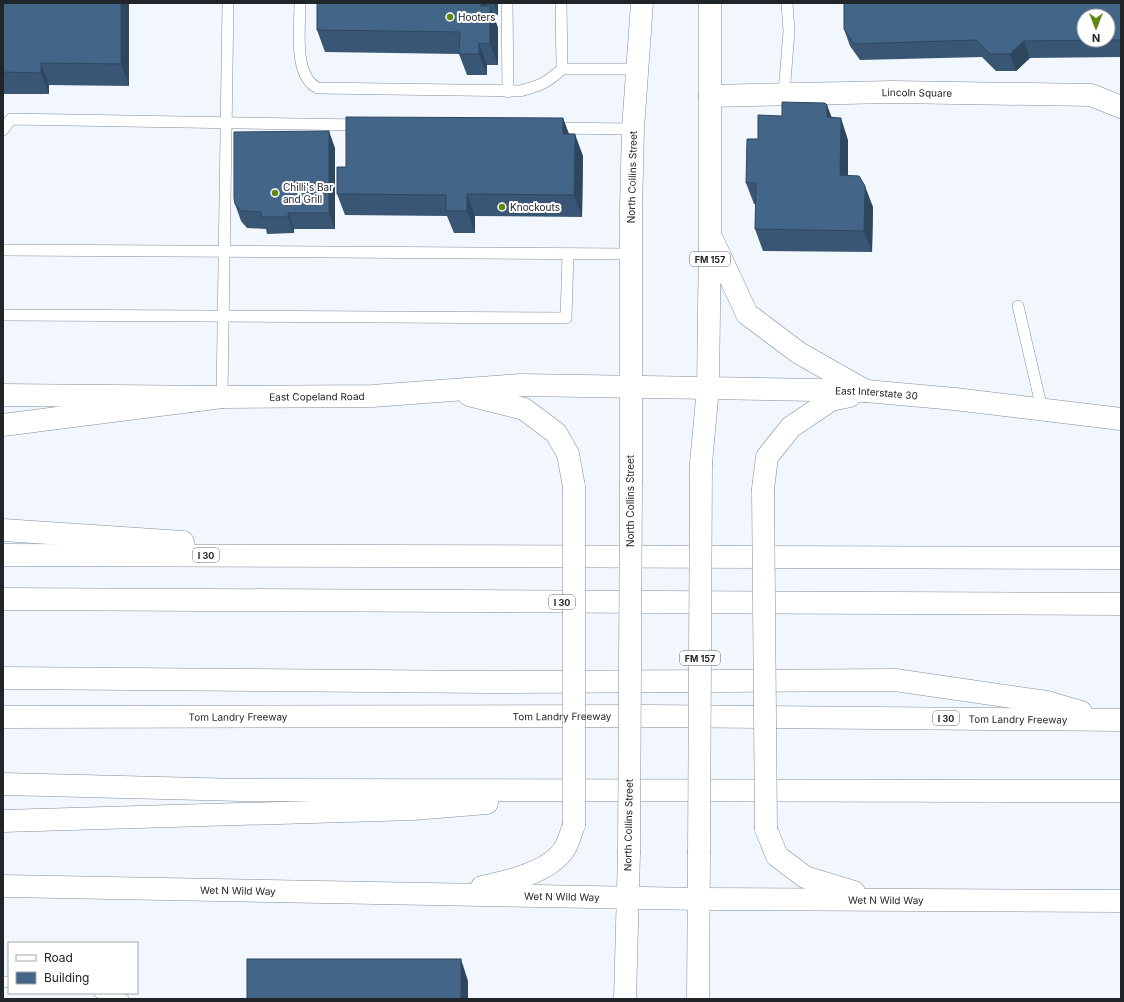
<svg xmlns="http://www.w3.org/2000/svg" width="1124" height="1002" font-family="Inter,sans-serif">
  <style>
    .lines { fill: none; stroke-linecap: round; stroke-linejoin: round }
    .lane-casing { stroke: #828e9b; stroke-width: 12 }
    .street-casing { stroke: #828e9b; stroke-width: 23 }
    .secondary-casing { stroke: #828e9b; stroke-width: 23 }
    .primary-casing { stroke: #828e9b; stroke-width: 23 }
    .highway-casing { stroke: #828e9b; stroke-width: 23 }
    .lane { stroke: #fff; stroke-width: 11 }
    .street { stroke: #fff; stroke-width: 22 }
    .secondary { stroke: #fff; stroke-width: 22 }
    .primary { stroke: #fff; stroke-width: 22 }
    .highway { stroke: #fff; stroke-width: 22 }
    .secondary-bridge-casing { stroke: #828e9b; stroke-width: 23; stroke-linecap: butt }
    .primary-bridge-casing { stroke: #828e9b; stroke-width: 23; stroke-linecap: butt }
    .secondary-bridge { stroke: #fff; stroke-width: 22 }
    .primary-bridge { stroke: #fff; stroke-width: 22 }
    .wall { fill: #395775 }
    .shaded-wall { fill: #2e475f }
    .building { fill: #426588; stroke: #2e475f }
    .poi-dot { fill: #61870e; stroke: #fff; stroke-width: 1.5 }
    .labels { text-anchor: middle; dominant-baseline: central; stroke-width: 4; stroke-linejoin: round; paint-order: stroke }
    .shield { fill: #fff; stroke: #63666a; stroke-width: 1 }
    .shield-label { font-size: 9px; font-weight: bold; fill: #20252a }
    .poi-label { font-size: 10px; fill: #20252a; stroke: #fff; text-anchor: start }
    .street-label { font-size: 10px; fill: #20252a; stroke: #fff }
  </style>
  <rect width="100%" height="100%" fill="#f1f7fc"/>
  <g class="lines">
    <g class="lane-casing">
      <g id="lane">
        <path d="M300 3C300 27 293 77 318 88L520 91C539 86 547 83 562 69H637"/>
        <polyline points="507,3 508,92"/>
        <polyline points="561,3 562,69"/>
        <polyline points="784,94 789,31 787,3"/>
        <polyline points="552,128 633,129"/>
        <polyline points="3,130 11,119 361,125"/>
        <polyline points="3,250 630,254"/>
        <polyline points="1018,306 1042,409"/>
        <polyline points="3,315 566,318 568,254"/>
        <polyline points="222,397 228,3"/>
        <polyline points="3,982 9,982"/>
        <polyline points="100,993 123,999"/>
      </g>
    </g>
    <g class="street-casing">
      <g id="street">
        <path id="s1" d="M710 96 892 92 1091 95 1121 107"/>
      </g>
    </g>
    <g class="secondary-casing">
      <g id="secondary">
        <path id="s2" d="M3 395 222 397 372 396 521 385 708 388 866 391 955 399 1121 419"/>
        <polyline points="469,395 524,409 556,433 568,454 574,487"/>
        <polyline points="763,489 767,457 791,427 831,400 850,396"/>
        <polyline points="766,829 777,856 805,877 854,892"/>
        <path id="s3" d="M3 886 698 899 1121 901"/>
        <path d="M482 887C507 882 551 872 565 848 569 841 571 832 574 825"/>
      </g>
    </g>
    <g class="primary-casing">
      <g id="primary">
        <polyline points="712,239 747,314 799,353 866,391"/>
        <polyline points="701,463 708,388 710,235 710,3"/>
        <path id="s4" d="M631 481V210L633 129 642 3"/>
        <polyline points="625,999 629,853"/>
        <polyline points="698,999 699,854"/>
      </g>
    </g>
    <g class="highway-casing">
      <g id="highway">
        <polyline points="3,425 222,397"/>
        <polyline points="3,530 183,542"/>
        <polyline points="3,555 1121,558"/>
        <polyline points="3,599 1121,604"/>
        <polyline points="3,678 488,682 895,680 1047,702 1081,712"/>
        <path id="s5" d="M3 717 648 716 1121 720"/>
        <polyline points="3,784 241,790 1121,791"/>
        <polyline points="3,821 413,809 487,803"/>
      </g>
    </g>
    <use href="#lane" class="lane"/>
    <use href="#street" class="street"/>
    <use href="#secondary" class="secondary"/>
    <use href="#primary" class="primary"/>
    <use href="#highway" class="highway"/>
    <g class="secondary-bridge-casing">
      <g id="secondary-bridge">
        <polyline points="763,489 766,829"/>
        <polyline points="574,825 574,487"/>
      </g>
    </g>
    <g class="primary-bridge-casing">
      <g id="primary-bridge">
        <polyline points="629,853 631,481"/>
        <polyline points="699,854 701,463"/>
      </g>
    </g>
    <use href="#secondary-bridge" class="secondary-bridge"/>
    <use href="#primary-bridge" class="primary-bridge"/>
  </g>
  <g class="wall">
    <polygon points="3,3 129,3 129,86 49,85 49,94 3,94"/>
    <polygon points="317,3 498,3 498,15 493,14 498,28 498,65 487,65 487,75 467,75 459,54 325,52 317,30"/>
    <polygon points="1121,3 1121,57 1030,58 1016,71 996,71 982,57 860,60 850,46 844,29"/>
    <polygon points="563,118 569,134 583,156 582,217 475,216 475,233 454,233 447,216 345,215 337,194 346,167"/>
    <polygon points="831,118 848,140 848,176 873,207 872,252 763,251 755,229 756,204 754,204 746,183 758,139"/>
    <polygon points="335,148 335,229 294,229 294,233 267,234 266,229 247,228 241,221 235,204"/>
  </g>
  <g class="shaded-wall">
    <polygon points="121,3 129,3 129,86 121,64"/>
    <polygon points="481,3 485,3 489,14 481,6"/>
    <polygon points="493,3 498,3 498,15"/>
    <polygon points="490,6 498,28 498,65 490,44"/>
    <polygon points="1024,41 1030,58 1016,71 1010,54"/>
    <polygon points="479,43 487,65 487,75 479,54"/>
    <polygon points="41,63 49,85 49,94 41,73"/>
    <polygon points="827,105 835,126 827,117"/>
    <polygon points="563,118 571,140 563,134"/>
    <polygon points="841,118 848,140 848,197 840,175"/>
    <polygon points="329,131 335,148 335,229 329,213"/>
    <polygon points="575,134 583,156 582,217 574,195"/>
    <polygon points="865,186 873,207 872,252 864,231"/>
    <polygon points="467,194 475,216 475,233 467,211"/>
    <polygon points="288,213 294,229 294,233 288,217"/>
    <polygon points="461,959 468,981 468,999 461,999"/>
  </g>
  <g class="building">
    <polygon points="3,3 121,3 121,64 41,63 41,73 3,72"/>
    <polygon points="317,3 481,3 481,6 490,6 490,44 479,43 479,54 459,54 460,32 317,30"/>
    <polygon points="844,3 1121,3 1121,40 1108,40 1108,16 1084,16 1084,40 1104,40 1024,41 1010,54 990,54 976,40 854,44 844,29"/>
    <polygon points="782,102 825,103 827,105 827,117 841,118 840,175 859,176 865,186 864,231 755,229 756,183 746,183 747,139 758,139 758,115 782,116"/>
    <polygon points="346,117 563,118 563,134 575,134 574,195 467,194 467,211 446,211 446,195 337,194 337,167 346,167"/>
    <polygon points="329,131 329,213 288,213 288,217 261,217 261,212 241,211 235,204 234,198 234,132"/>
    <rect x="247" y="959" width="214" height="40"/>
  </g>
  <g class="poi-dot">
    <circle cx="450" cy="17" r="4"/>
    <circle cx="275" cy="193" r="4"/>
    <circle cx="502" cy="207" r="4"/>
  </g>
  <g class="labels">
    <g class="shield">
      <rect x="690" y="252" width="40" height="14" rx="3"/>
      <rect x="193" y="548" width="26" height="14" rx="3"/>
      <rect x="549" y="595" width="26" height="14" rx="3"/>
      <rect x="680" y="651" width="40" height="14" rx="3"/>
      <rect x="933" y="711" width="26" height="14" rx="3"/>
    </g>
    <g class="shield-label">
      <text x="710" y="259">FM 157</text>
      <text x="206" y="555">I 30</text>
      <text x="562" y="602">I 30</text>
      <text x="700" y="658">FM 157</text>
      <text x="946" y="718">I 30</text>
    </g>
    <g class="poi-label">
      <text x="458" y="17">Hooters</text>
      <text x="283" y="187">Chilli's Bar<tspan x="283" dy="12">and Grill</tspan></text>
      <text x="510" y="207">Knockouts</text>
    </g>
    <g class="street-label">
      <text stroke="none"><textPath href="#s1" startOffset="207">Lincoln Square</textPath></text>
      <text stroke="none"><textPath href="#s4" startOffset="304">North Collins Street</textPath></text>
      <text stroke="none"><textPath href="#s2" startOffset="874">East Interstate 30</textPath></text>
      <text stroke="none"><textPath href="#s2" startOffset="314">East Copeland Road</textPath></text>
      <text transform="translate(630 501) rotate(-90)">North Collins Street</text>
      <text stroke="none"><textPath href="#s5" startOffset="559">Tom Landry Freeway</textPath></text>
      <text stroke="none"><textPath href="#s5" startOffset="235">Tom Landry Freeway</textPath></text>
      <text stroke="none"><textPath href="#s5" startOffset="1015">Tom Landry Freeway</textPath></text>
      <text transform="translate(628 825) rotate(-89)">North Collins Street</text>
      <text stroke="none"><textPath href="#s3" startOffset="235">Wet N Wild Way</textPath></text>
      <text stroke="none"><textPath href="#s3" startOffset="559">Wet N Wild Way</textPath></text>
      <text stroke="none"><textPath href="#s3" startOffset="883">Wet N Wild Way</textPath></text>
    </g>
  </g>
  <rect width="1124" height="1002" fill="none" stroke="#20252a" stroke-width="8"/>
  <rect x="8" y="942" width="130" height="52" fill="#ffffff" stroke="#a6a8aa"/>
  <rect x="16" y="955" width="20" height="6" fill="#ffffff" stroke="#a6a8aa"/>
  <text x="44" y="962" font-size="12" fill="#20252a">Road</text>
  <rect x="16" y="972" width="20" height="12" fill="#426588" stroke="#a6a8aa"/>
  <text x="44" y="982" font-size="12" fill="#20252a">Building</text>
  <g transform="translate(1096 28) rotate(180)"><circle r="19" fill="#ffffff" stroke="#a6a8aa"/>
  <path d="M0-3L7 15L0 10L-7 15Z" fill="#61870e"/>
  <text y="-6" font-size="11" font-weight="bold" text-anchor="middle" fill="#20252a">N</text>
  </g>
</svg>
